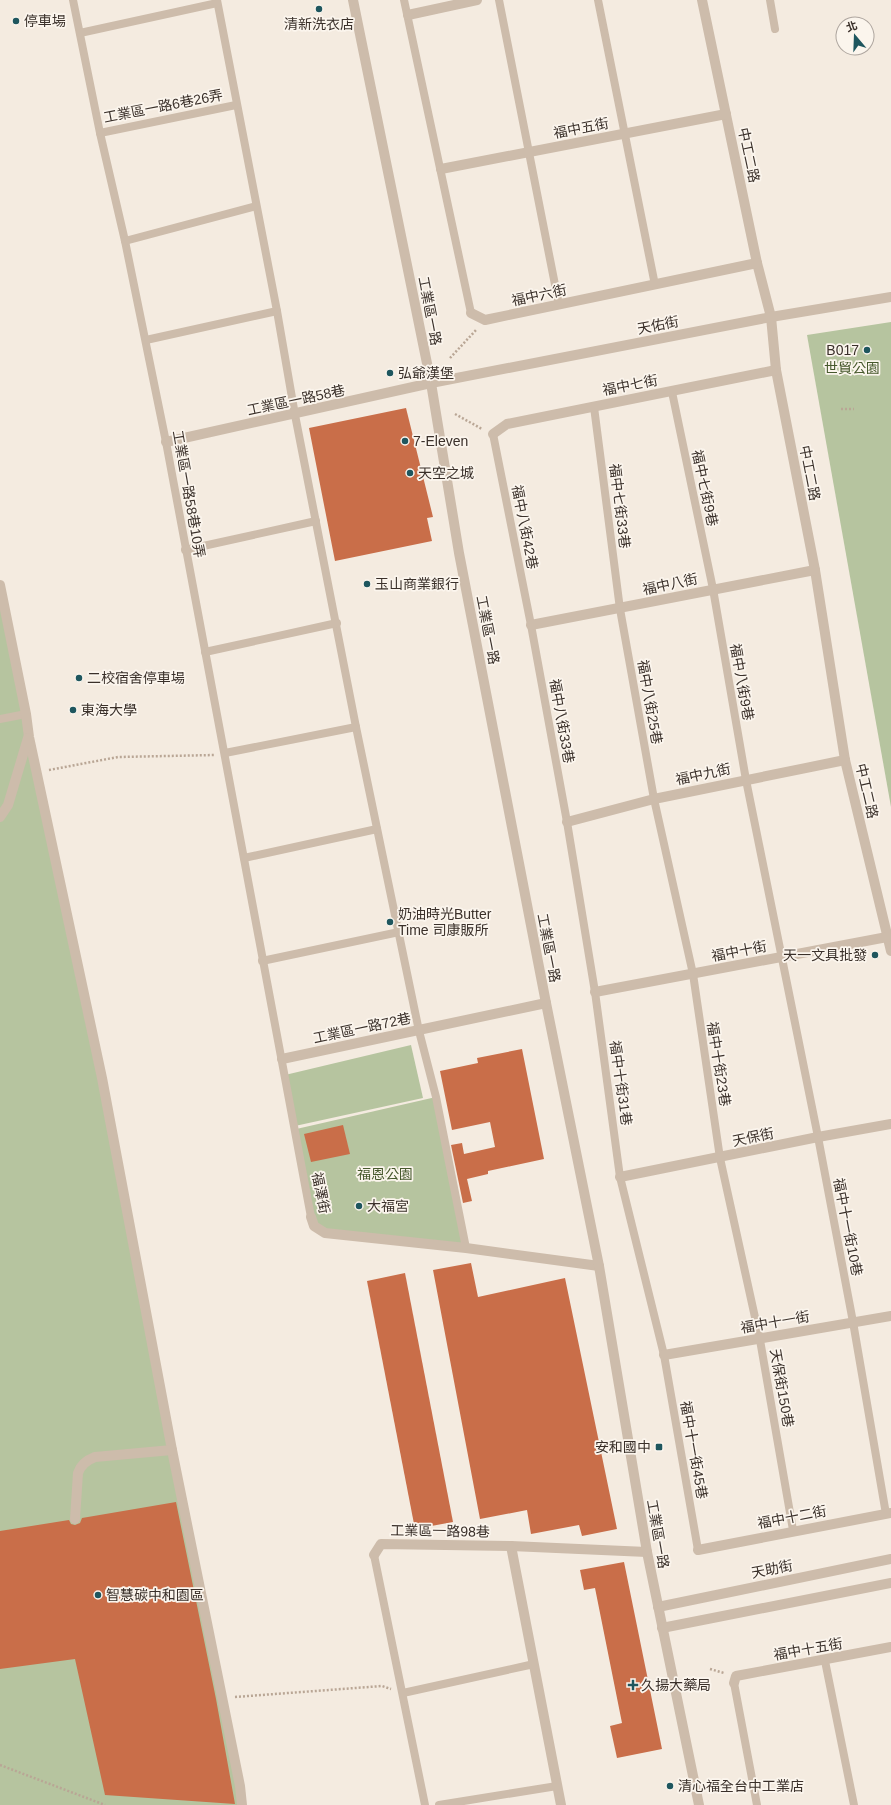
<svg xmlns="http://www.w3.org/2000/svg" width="891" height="1805" font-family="Helvetica,'Noto Sans TC',sans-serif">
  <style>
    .green { fill: #b6c49f }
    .building { fill: #c96e49 }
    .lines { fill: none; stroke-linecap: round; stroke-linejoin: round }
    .path { stroke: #b9a695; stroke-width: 2.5; stroke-dasharray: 2 2; stroke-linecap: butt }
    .service { stroke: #cdbcab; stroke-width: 8 }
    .minor { stroke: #cdbcab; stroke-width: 10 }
    .tertiary { stroke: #cdbcab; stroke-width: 10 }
    .poi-dot { fill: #1e565e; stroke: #fbf5ed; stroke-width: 1.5 }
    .labels { text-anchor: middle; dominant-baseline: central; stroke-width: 3.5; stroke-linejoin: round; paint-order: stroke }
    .poi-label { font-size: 14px; fill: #3a302a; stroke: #fbf5ed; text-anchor: start }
    .street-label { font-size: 14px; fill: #3a302a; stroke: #fbf5ed }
    .park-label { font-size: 14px; fill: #47592d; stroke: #fbf5ed }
  </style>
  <rect width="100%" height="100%" fill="#f4ebe0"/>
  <g class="green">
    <polygon points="891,322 891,807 807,335"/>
    <polygon points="0,587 102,1078 240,1805 0,1805"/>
    <polygon points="411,1045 423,1098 295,1126 285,1075"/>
    <polygon points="436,1097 466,1248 325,1233 314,1226 292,1130"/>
  </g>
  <g class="building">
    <polygon points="406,408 433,517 427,518 432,541 335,561 309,428"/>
    <polygon points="522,1049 544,1159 488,1171 488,1174 467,1179 472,1201 463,1203 451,1145 462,1143 464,1154 495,1147 490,1122 452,1130 440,1071 478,1063 477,1058"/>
    <polygon points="343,1125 350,1154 311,1162 304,1134"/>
    <polygon points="471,1263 478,1297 565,1278 617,1529 582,1536 579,1525 531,1534 527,1510 480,1519 433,1270"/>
    <polygon points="405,1273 453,1522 415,1529 367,1281"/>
    <polygon points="176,1502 216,1699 235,1804 105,1795 75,1659 0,1669 0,1531 69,1520 71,1524 75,1525 80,1523 82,1518"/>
    <polygon points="624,1562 662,1749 617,1758 610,1726 622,1723 595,1588 584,1590 580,1570"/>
  </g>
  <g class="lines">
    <g class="path">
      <polyline points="450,358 477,329"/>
      <polyline points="841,409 854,409"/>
      <polyline points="455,414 482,429"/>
      <polyline points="49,770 118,757 214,755"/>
      <polyline points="710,1669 724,1673"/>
      <polyline points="235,1697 382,1686 391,1689"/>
      <polyline points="0,1765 105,1805"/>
    </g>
    <g class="service">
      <polyline points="73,0 100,133 125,241 166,442 311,1217"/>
      <polyline points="217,0 277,311 295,415 356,727 419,1031 436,1097 466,1248"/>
      <polyline points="404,0 471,313"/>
      <polyline points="499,0 559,305"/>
      <polyline points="598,0 655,285"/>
      <polyline points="770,0 775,29"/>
      <polyline points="80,33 217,3"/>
      <polyline points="100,133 236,105"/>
      <polyline points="125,241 256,206"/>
      <polyline points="146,340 277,311"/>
      <polyline points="672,392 713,589 746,780 818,1137 853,1322 886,1514"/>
      <polyline points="594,407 620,609 654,799 693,974 720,1158 760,1340 793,1530"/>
      <polyline points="493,434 531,625 567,822 595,992 620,1177 664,1355 698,1550"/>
      <polyline points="185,550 316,521"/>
      <polyline points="205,652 337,623"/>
      <polyline points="0,719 26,714"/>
      <polyline points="225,753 356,727"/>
      <polyline points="244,858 377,829"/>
      <polyline points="262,961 399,932"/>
      <polyline points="374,1555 425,1805"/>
      <polyline points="825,1661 854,1805"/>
      <polyline points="734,1683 757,1805"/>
      <polyline points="403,1693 534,1664"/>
      <polyline points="439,1805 557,1786"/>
    </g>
    <g class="minor">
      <polyline points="702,0 757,263 771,317 776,370 815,570 845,760 891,951"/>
      <polyline points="408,15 477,0"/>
      <polyline points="441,169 726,114"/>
      <polyline points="471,313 485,320 757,263"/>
      <polyline points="493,434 507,424 776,370"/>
      <polyline points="166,442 431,383 771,317 891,297"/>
      <polyline points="0,585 26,714 29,737 102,1078 172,1450 240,1786 242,1805"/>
      <polyline points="531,625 815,570"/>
      <polyline points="0,817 8,805 28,738"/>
      <polyline points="567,822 654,799 845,760"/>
      <polyline points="595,992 887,937"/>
      <polyline points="282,1059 546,1003"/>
      <polyline points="620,1177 818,1137 891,1124"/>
      <polyline points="311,1217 314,1226 325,1233 466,1248 599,1266"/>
      <polyline points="664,1355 891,1316"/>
      <path d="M75 1519 78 1473C81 1464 87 1460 95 1457L172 1450"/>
      <polyline points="511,1546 561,1805"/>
      <polyline points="698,1550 891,1513"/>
      <polyline points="374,1555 381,1544 511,1546 647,1552"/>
      <polyline points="734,1683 736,1676 891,1647"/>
    </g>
    <g class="tertiary">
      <polyline points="353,0 431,383 459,553 546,1003 599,1266 647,1552 699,1805"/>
      <polyline points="658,1607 891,1559"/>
      <polyline points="662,1628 891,1583"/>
    </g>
  </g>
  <g class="poi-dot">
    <circle cx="319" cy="9" r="4"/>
    <circle cx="16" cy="21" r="4"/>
    <circle cx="867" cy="350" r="4"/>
    <circle cx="390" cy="373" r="4"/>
    <circle cx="405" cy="441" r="4"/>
    <circle cx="410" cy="473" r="4"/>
    <circle cx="367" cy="584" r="4"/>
    <circle cx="79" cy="678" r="4"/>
    <circle cx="73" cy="710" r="4"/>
    <circle cx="390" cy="922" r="4"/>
    <circle cx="875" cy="955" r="4"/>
    <circle cx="359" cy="1206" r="4"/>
    <rect x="655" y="1443" width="8" height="8" rx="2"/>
    <circle cx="98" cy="1595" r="4"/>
    <path d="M631 1679h4v4h4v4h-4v4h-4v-4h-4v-4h4z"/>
    <circle cx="670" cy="1786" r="4"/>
  </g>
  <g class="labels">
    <g class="poi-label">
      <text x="24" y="21">停車場</text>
      <text x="319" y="24" text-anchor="middle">清新洗衣店</text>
      <text x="859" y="350" text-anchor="end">B017</text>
      <text x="398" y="373">弘爺漢堡</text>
      <text x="413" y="441">7-Eleven</text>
      <text x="418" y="473">天空之城</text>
      <text x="375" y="584">玉山商業銀行</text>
      <text x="87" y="678">二校宿舍停車場</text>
      <text x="81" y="710">東海大學</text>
      <text x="398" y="914">奶油時光Butter<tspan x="398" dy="16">Time 司康販所</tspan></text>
      <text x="867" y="955" text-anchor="end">天一文具批發</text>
      <text x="367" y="1206">大福宮</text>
      <text x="651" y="1447" text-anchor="end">安和國中</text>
      <text x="106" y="1595">智慧碳中和園區</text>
      <text x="641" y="1685">久揚大藥局</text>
      <text x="678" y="1786">清心福全台中工業店</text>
    </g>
    <g class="street-label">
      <text transform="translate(163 106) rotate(-11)">工業區一路6巷26弄</text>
      <text transform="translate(581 128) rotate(-11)">福中五街</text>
      <text transform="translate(749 155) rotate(78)">中工二路</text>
      <text transform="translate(539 295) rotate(-12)">福中六街</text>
      <text transform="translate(430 311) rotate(79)">工業區一路</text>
      <text transform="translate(658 325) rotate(-11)">天佑街</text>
      <text transform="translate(630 385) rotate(-11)">福中七街</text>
      <text transform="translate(296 400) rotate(-12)">工業區一路58巷</text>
      <text transform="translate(810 473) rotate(79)">中工二路</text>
      <text transform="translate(705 488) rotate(78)">福中七街9巷</text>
      <text transform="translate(189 494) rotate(80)">工業區一路58巷10弄</text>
      <text transform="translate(620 506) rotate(83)">福中七街33巷</text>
      <text transform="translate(525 527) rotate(79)">福中八街42巷</text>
      <text transform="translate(670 584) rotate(-12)">福中八街</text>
      <text transform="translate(488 630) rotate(79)">工業區一路</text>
      <text transform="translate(742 682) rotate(80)">福中八街9巷</text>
      <text transform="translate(650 702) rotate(80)">福中八街25巷</text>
      <text transform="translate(562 721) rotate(80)">福中八街33巷</text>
      <text transform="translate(703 774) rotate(-12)">福中九街</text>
      <text transform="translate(867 791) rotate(77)">中工二路</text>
      <text transform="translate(549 948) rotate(79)">工業區一路</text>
      <text transform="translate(739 951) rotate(-11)">福中十街</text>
      <text transform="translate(362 1028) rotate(-12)">工業區一路72巷</text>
      <text transform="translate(719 1064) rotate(81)">福中十街23巷</text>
      <text transform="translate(621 1083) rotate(82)">福中十街31巷</text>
      <text transform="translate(753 1137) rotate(-12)">天保街</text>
      <text transform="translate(321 1193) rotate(79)">福澤街</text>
      <text transform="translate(848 1227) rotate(79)">福中十一街10巷</text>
      <text transform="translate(775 1322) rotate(-10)">福中十一街</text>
      <text transform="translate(782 1388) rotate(80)">天保街150巷</text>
      <text transform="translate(694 1450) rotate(80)">福中十一街45巷</text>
      <text transform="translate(792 1517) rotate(-11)">福中十二街</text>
      <text transform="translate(440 1531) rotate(1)">工業區一路98巷</text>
      <text transform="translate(658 1534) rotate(80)">工業區一路</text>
      <text transform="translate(772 1569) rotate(-11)">天助街</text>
      <text transform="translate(808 1649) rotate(-10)">福中十五街</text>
    </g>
    <g class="park-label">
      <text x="852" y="368">世貿公園</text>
      <text x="385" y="1174">福恩公園</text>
    </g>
  </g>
  <g transform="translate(855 36) rotate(341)"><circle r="19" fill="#fbf5ed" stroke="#aea69f"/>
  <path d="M0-3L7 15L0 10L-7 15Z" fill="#1e565e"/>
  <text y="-6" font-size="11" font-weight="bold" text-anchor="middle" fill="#3a302a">北</text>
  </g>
</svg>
